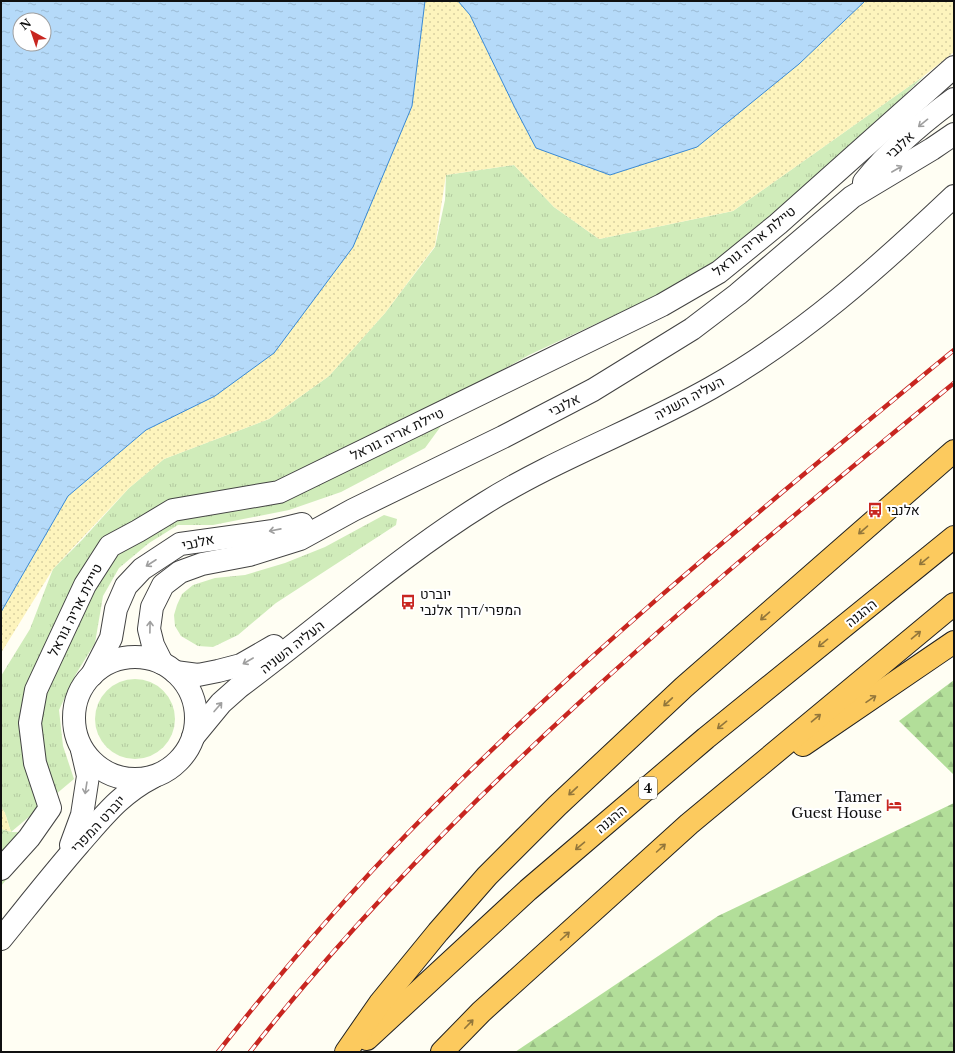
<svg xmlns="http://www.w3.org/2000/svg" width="955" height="1053" font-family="'Libre Baskerville',Heebo,serif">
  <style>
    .grass { fill: url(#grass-tufts) }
    .forest { fill: url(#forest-firs) }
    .sand { fill: url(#sand-dots) }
    .park { fill: url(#park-crowns) }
    .water { fill: url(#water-ripples); stroke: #3989d4; fill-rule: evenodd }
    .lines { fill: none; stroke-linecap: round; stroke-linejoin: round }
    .pedestrian-casing { stroke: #434343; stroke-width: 24 }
    .minor-casing { stroke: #434343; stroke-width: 24 }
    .tertiary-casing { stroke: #434343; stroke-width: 24 }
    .trunk-casing { stroke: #212121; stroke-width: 24 }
    .pedestrian { stroke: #fff; stroke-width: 22 }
    .minor { stroke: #fff; stroke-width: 22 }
    .tertiary { stroke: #fff; stroke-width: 22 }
    .trunk { stroke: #fcca5e; stroke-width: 22 }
    .rail-casing { stroke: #c82620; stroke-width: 4.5 }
    .rail { stroke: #fff; stroke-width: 3; stroke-dasharray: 9; stroke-linecap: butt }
    .oneway { stroke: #9f9f9f }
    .oneway2 { stroke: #92763b }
    .labels { text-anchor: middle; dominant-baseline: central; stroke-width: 4; stroke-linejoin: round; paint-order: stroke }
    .shield { fill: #fff; stroke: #585858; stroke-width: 1 }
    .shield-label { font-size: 13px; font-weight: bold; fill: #101010 }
    .street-label { font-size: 14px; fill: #101010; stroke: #fff }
    .poi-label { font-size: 14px; fill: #101010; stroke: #fff; text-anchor: start }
  </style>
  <defs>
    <pattern id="grass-tufts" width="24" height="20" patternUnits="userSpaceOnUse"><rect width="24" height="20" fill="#d0ecba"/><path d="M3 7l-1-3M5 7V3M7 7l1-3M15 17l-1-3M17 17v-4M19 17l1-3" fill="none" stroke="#b2c99f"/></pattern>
    <pattern id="forest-firs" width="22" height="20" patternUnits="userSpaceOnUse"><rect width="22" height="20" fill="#b2de99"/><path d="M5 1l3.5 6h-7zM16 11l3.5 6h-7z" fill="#98bd83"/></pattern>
    <pattern id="sand-dots" width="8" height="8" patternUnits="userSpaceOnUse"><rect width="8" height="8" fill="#fdf4bd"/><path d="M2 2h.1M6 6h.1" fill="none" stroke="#d8d0a1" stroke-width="1.8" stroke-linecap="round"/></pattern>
    <pattern id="park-crowns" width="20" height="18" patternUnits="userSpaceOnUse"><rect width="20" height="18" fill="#d0ecba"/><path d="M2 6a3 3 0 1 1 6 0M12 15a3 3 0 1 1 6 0" fill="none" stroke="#b2c99f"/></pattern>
    <pattern id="water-ripples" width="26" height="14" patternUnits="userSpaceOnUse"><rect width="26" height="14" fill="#b5daf9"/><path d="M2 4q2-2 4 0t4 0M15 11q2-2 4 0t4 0" fill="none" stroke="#9bbad4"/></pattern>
  </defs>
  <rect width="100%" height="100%" fill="#fffef3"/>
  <g class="grass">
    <polygon points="925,75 782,216 720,266 529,355 468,389 425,448 341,492 289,510 213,525 178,525 149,543 119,568 103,596 95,643 76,674 59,710 63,746 74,779 11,832 5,813 1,807 1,676 30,629 53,569 82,540 129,488 164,459 269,419 329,376 385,313 435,247 445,200 446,175 514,165 554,207 599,239 733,211"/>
    <polygon points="384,515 397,519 396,525 276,603 238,635 213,647 198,646 181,636 175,626 174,615 177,605 182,594 193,585 215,578 245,575 285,563 325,547"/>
    <circle cx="135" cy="719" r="40"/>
  </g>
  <g class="forest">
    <polygon points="954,680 954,775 899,721"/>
    <polygon points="954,803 954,1052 515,1052 718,916"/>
  </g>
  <g class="sand">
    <polygon points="425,1 458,1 470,15 515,108 835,1 954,1 954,52 925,75 733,211 599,239 554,207 514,165 446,175 435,246 385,313 329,376 269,419 164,459 129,488 53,569 1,653 1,612 68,496 146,430 215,396 412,106"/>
    <polygon points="1,807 5,813 11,832 1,829"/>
  </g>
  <polygon class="park" points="1,829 11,832 46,833 1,886"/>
  <g class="water">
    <path d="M1 1H425L412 106 353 247 274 353 215 396 146 430 68 496 1 612ZM20 20H44V44H20Z"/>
    <polygon points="458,1 865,1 799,64 697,147 610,175 536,148 515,108 470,15"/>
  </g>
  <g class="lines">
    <g class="pedestrian-casing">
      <polyline id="pedestrian" points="1,869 29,838 50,808 35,763 30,723 36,690 85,585 110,546 138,531 173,510 279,492 662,305 719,272 778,224 954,67"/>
    </g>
    <g class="minor-casing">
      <g id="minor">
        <polyline points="71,845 82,815 88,776 82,750"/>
        <path d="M1 939C27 907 52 875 79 844 103 817 120 794 153 777"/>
      </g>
    </g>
    <g class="tertiary-casing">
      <g id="tertiary">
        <path d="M864 182C890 150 921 123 954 99"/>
        <circle cx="135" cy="718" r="61"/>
        <polyline points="162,663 153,645 149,629 152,607 163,585 180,572 202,564 249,555 300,539 353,510 503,437 593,390 692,329 738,294 852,197 932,149 954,134"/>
        <polyline points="175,672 198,675 218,671 241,665 274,646"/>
        <polyline points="92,675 111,638 116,609 126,586 142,569 180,544 273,531 302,524"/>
        <path d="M193 737 221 703 239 687C321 626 398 557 485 503 557 458 637 430 711 388 801 337 879 267 954 196"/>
      </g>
    </g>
    <g class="trunk-casing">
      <g id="trunk">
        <polyline points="803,745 954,642"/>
        <polyline points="367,1039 528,890 706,738 954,537"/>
        <polyline points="346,1052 380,1003 438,932 487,876 557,806 684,687 954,451"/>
        <polyline points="442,1052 481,1012 689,824 954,604"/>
      </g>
    </g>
    <use href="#pedestrian" class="pedestrian"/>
    <use href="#minor" class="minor"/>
    <use href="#tertiary" class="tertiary"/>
    <use href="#trunk" class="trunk"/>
    <g class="rail-casing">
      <g id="rail">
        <path d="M218 1052C277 977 339 904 406 835 576 660 766 505 954 350"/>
        <path d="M250 1052C451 796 704 589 954 383"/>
      </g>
    </g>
    <use href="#rail" class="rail"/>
  </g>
  <defs><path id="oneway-shaft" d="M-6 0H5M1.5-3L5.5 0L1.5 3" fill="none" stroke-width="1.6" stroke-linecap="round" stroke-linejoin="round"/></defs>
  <g class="oneway">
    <use href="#oneway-shaft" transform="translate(923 123) rotate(141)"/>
    <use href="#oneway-shaft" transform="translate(897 169) rotate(-30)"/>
    <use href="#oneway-shaft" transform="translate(275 530) rotate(169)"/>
    <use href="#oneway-shaft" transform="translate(151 563) rotate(147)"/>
    <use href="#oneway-shaft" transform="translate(150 627) rotate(-89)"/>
    <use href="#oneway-shaft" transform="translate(248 661) rotate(150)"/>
    <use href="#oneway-shaft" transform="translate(218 707) rotate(-49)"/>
    <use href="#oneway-shaft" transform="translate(86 788) rotate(99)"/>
  </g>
  <g class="oneway2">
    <use href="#oneway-shaft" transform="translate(863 530) rotate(139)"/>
    <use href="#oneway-shaft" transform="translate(924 561) rotate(141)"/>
    <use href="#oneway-shaft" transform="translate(765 616) rotate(139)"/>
    <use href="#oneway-shaft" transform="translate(916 635) rotate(-40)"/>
    <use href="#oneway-shaft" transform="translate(823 643) rotate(141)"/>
    <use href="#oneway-shaft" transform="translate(871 699) rotate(-34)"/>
    <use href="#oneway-shaft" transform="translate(668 702) rotate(137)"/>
    <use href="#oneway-shaft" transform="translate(816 718) rotate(-40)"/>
    <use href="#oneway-shaft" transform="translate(722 725) rotate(141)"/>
    <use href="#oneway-shaft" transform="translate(573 791) rotate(137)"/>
    <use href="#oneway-shaft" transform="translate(580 846) rotate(140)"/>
    <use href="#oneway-shaft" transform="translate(661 848) rotate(-42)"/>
    <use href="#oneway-shaft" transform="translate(565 936) rotate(-42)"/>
    <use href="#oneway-shaft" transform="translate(469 1024) rotate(-46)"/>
  </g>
  <defs>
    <g id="bus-bare" transform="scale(1.2)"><path d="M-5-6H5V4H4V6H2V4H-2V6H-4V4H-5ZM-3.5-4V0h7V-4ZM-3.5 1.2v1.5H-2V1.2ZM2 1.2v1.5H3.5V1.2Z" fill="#c82620" stroke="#fff" stroke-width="2.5" paint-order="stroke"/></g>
    <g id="hotel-bare" transform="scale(1.2)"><path d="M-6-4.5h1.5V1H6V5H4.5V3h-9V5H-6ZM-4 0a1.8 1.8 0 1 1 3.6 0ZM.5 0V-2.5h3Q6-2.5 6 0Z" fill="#c82620" stroke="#fff" stroke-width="2.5" paint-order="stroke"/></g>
  </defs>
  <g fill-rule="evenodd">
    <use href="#bus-bare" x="875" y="510"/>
    <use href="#bus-bare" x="408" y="602"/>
    <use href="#hotel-bare" x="894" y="805"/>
  </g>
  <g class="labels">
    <rect class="shield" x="639" y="777" width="18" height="22" rx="3"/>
    <g class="shield-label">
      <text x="648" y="788">4</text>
    </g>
    <g class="street-label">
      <text transform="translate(900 145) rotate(-43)">אלנבי</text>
      <text transform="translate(754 241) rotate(-39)">טיילת אריה גוראל</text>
      <text transform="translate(689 398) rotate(-28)">העליה השניה</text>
      <text transform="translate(564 405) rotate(-27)">אלנבי</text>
      <text transform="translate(397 434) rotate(-26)">טיילת אריה גוראל</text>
      <text transform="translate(198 542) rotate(-12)">אלנבי</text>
      <text transform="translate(75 610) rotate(-63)">טיילת אריה גוראל</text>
      <text transform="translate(861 613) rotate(-39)">ההגנה</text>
      <text transform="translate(292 647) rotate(-38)">העליה השניה</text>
      <text transform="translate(611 819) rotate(-40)">ההגנה</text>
      <text transform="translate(98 824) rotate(-47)">יוברט המפרי</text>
    </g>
    <g class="poi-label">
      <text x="887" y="510">אלנבי</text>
      <text x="420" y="594">יוברט<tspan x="420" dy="16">המפרי/דרך אלנבי</tspan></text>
      <text x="882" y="797" text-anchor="end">Tamer<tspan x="882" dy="16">Guest House</tspan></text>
    </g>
  </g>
  <rect width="955" height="1053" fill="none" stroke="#101010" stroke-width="4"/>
  <g transform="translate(32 32) rotate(320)"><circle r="19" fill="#ffffff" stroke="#9f9f9f"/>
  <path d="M0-3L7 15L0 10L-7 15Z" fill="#c82620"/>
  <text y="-6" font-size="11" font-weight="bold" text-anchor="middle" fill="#101010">N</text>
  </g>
</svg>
